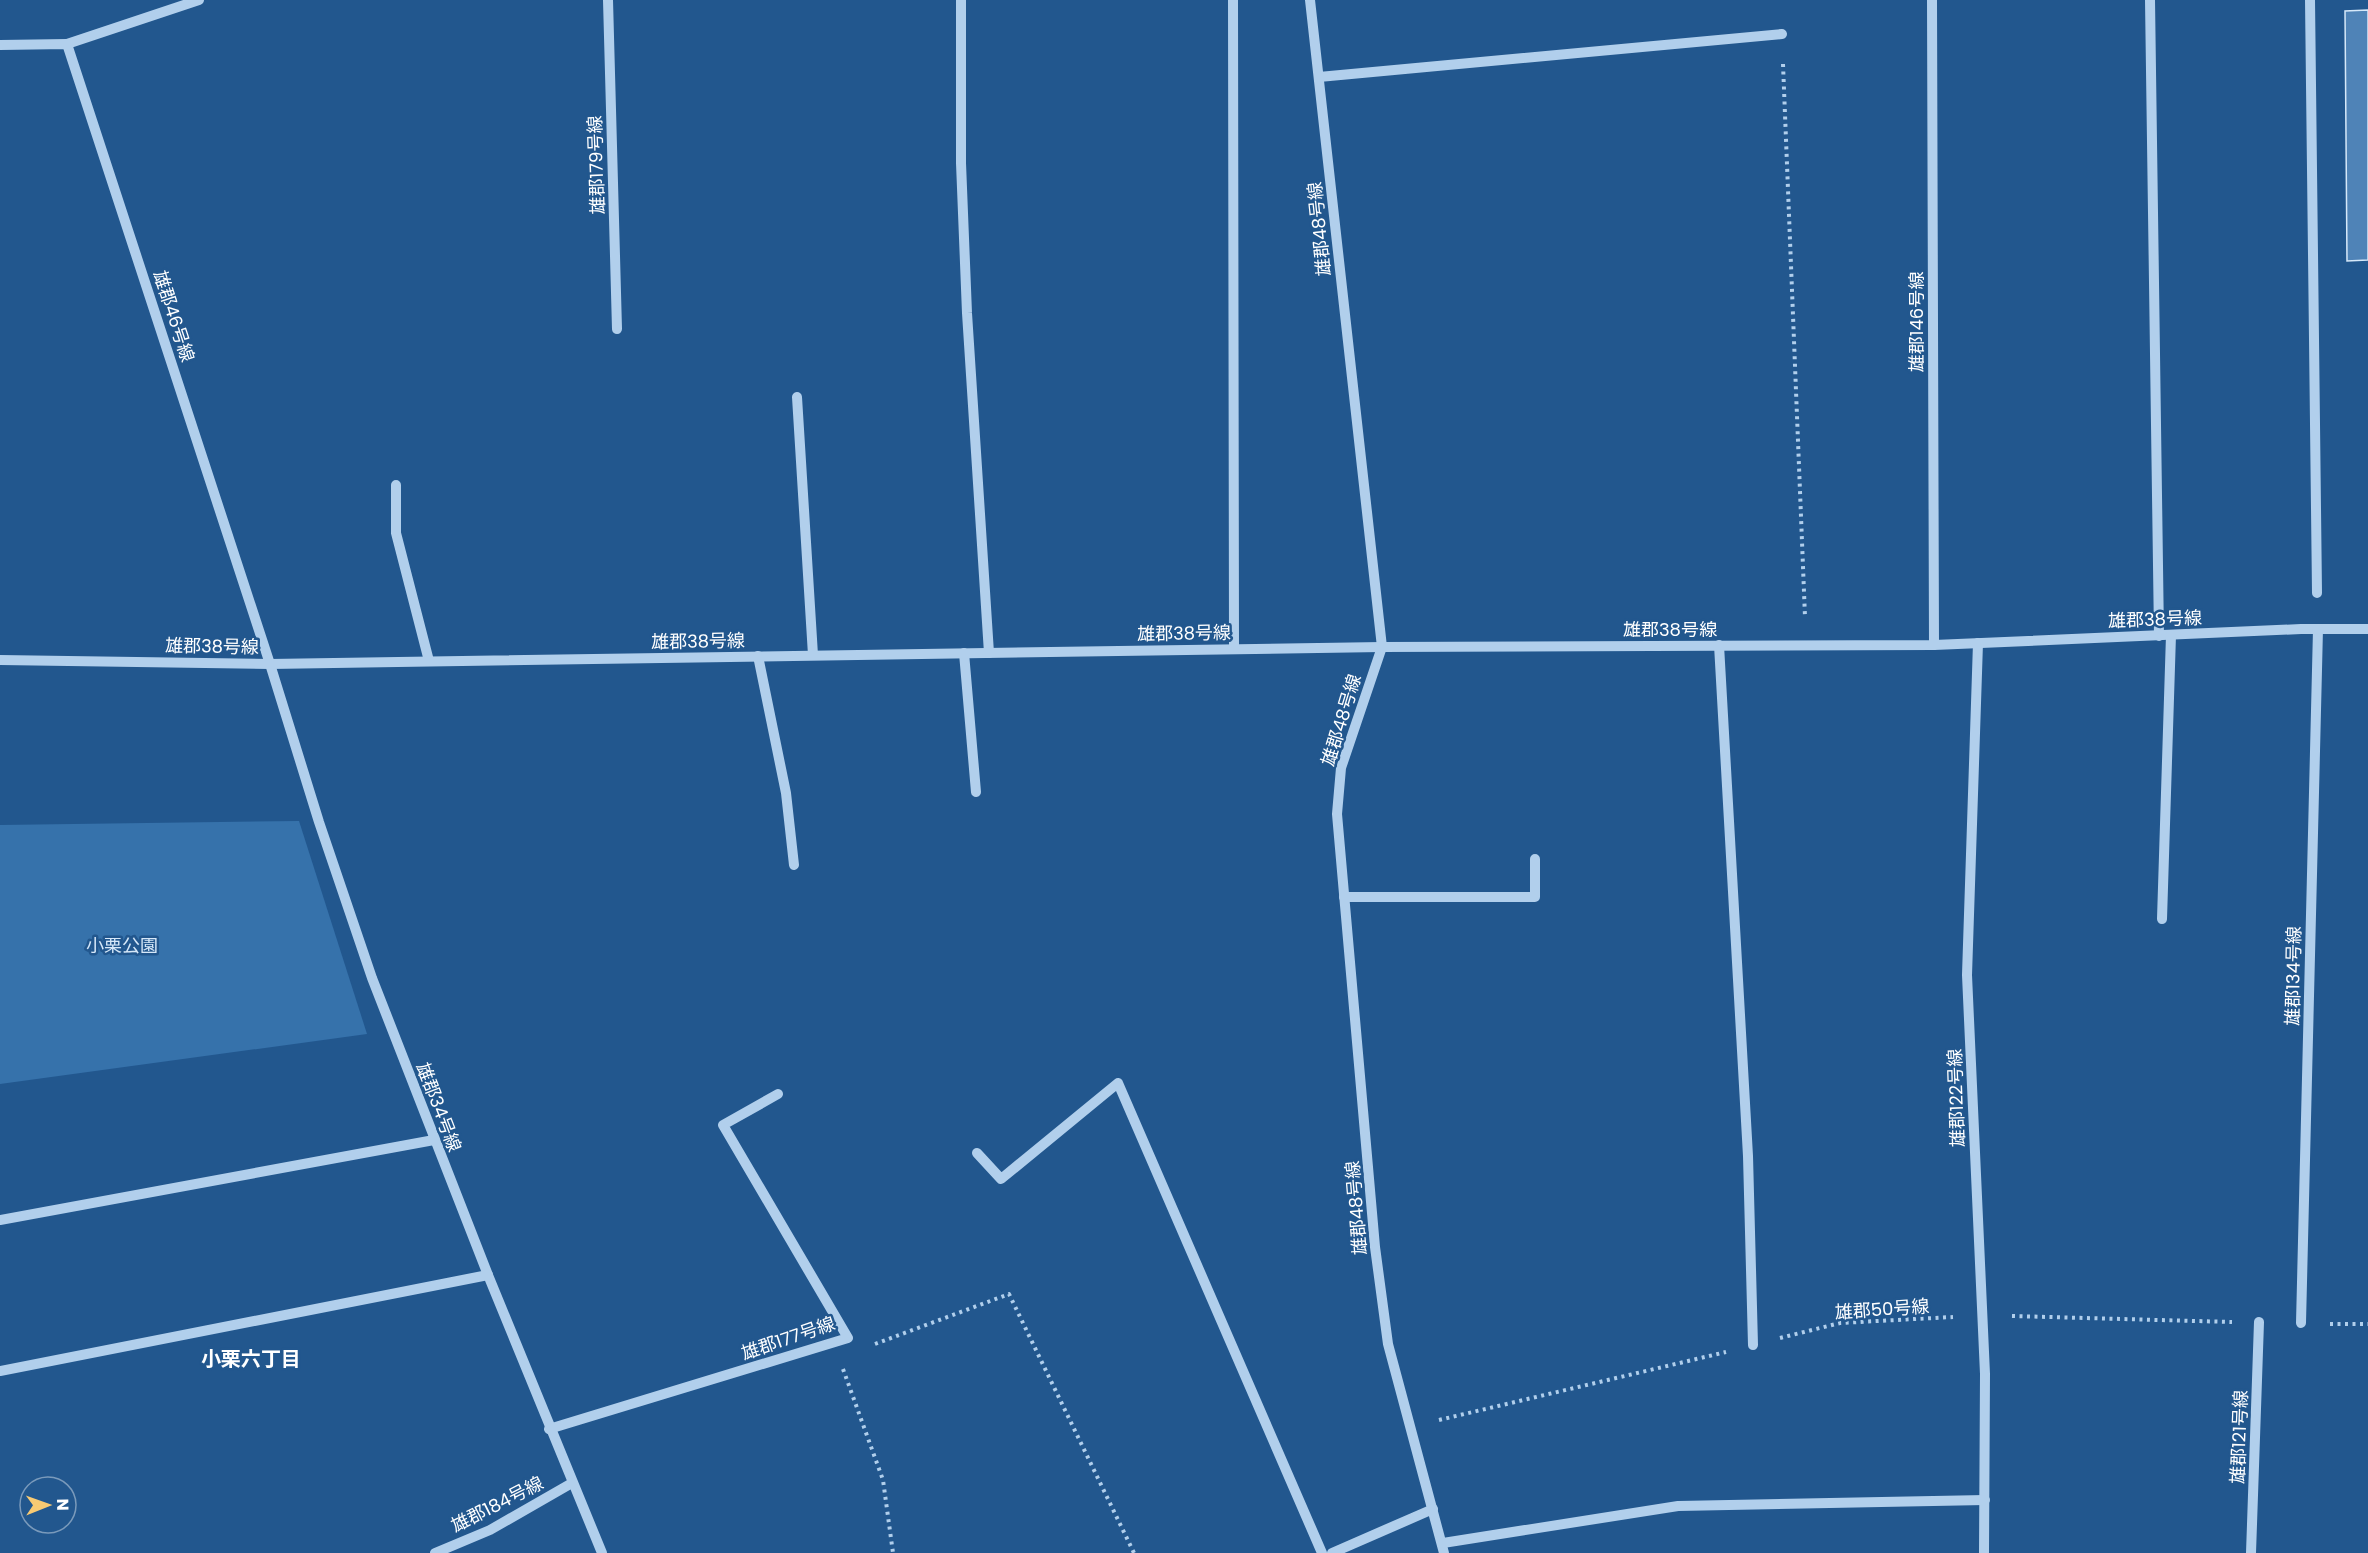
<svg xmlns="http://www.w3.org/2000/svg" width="2368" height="1553" font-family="Poppins,'Noto Sans JP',sans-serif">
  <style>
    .green { fill: #3672ab }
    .building { fill: #4f83b7; stroke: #d6e8f9; stroke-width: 1.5 }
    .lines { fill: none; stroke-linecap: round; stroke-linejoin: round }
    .path { stroke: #b1cfec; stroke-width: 4; stroke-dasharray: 3 4.5; stroke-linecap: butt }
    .minor { stroke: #b1cfec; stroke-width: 10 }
    .labels { text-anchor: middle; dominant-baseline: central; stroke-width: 5; stroke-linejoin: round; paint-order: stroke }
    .street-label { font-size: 18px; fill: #fff; stroke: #22578e }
    .park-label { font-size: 18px; fill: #d6e8f9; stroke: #22578e }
    .neighbourhood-label { font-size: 20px; font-weight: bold; fill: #fff; stroke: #22578e }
  </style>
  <rect width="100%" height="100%" fill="#22578e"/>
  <polygon class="green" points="299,821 367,1034 0,1084 0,825"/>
  <polygon class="building" points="2368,10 2368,260 2347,261 2345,11"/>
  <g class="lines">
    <g class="path">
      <polyline points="1783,64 1805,617"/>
      <polyline points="2012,1316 2232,1322"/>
      <polyline points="2330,1324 2368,1324"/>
      <polyline points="1780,1338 1840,1323 1953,1317"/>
      <polyline points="875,1344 1009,1294 1134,1553"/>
      <polyline points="843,1369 883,1480 893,1553"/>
      <polyline points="1439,1420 1726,1352"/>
    </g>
    <g class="minor">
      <polyline points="608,0 617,329"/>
      <polyline points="961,0 961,163 967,313 989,653"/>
      <polyline points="1233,0 1234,649"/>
      <polyline points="1310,0 1382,647 1341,768 1337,814 1375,1247 1388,1344 1444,1553"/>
      <polyline points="1932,0 1934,645"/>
      <polyline points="2150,0 2159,636"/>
      <polyline points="2310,0 2317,593"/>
      <polyline points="67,44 199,0"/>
      <polyline points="0,45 67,44 270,664 319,822 372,978 488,1275 602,1553"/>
      <polyline points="1319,77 1782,34"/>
      <polyline points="797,397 813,655"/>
      <polyline points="396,485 396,533 429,661"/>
      <polyline points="1978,643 1967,975 1985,1374 1984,1553"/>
      <polyline points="1719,645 1748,1156 1753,1345"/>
      <polyline points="964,653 976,792"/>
      <polyline points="758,656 786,793 794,865"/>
      <polyline points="0,660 270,664 1382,647 1934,645 2301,629 2368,629"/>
      <polyline points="1344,897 1535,897 1535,859"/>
      <polyline points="2162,919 2171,635"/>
      <polyline points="977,1153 1001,1179 1118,1083 1322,1553"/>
      <polyline points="0,1220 434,1140"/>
      <polyline points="2301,1323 2318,629"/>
      <polyline points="0,1371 488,1275"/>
      <polyline points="549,1429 848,1338 723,1125 778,1094"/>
      <polyline points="1443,1543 1678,1506 1985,1500"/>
      <polyline points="435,1553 490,1530 572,1483"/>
      <polyline points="1332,1553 1433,1509"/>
      <polyline points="2251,1553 2259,1322"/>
    </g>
  </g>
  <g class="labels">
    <g class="street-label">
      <text transform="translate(596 165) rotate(-92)">雄郡179号線</text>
      <text transform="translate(1319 229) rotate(-96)">雄郡48号線</text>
      <text transform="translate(174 316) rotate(72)">雄郡46号線</text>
      <text transform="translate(1916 322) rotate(-90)">雄郡146号線</text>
      <text transform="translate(2155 619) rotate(-2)">雄郡38号線</text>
      <text x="1670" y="629">雄郡38号線</text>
      <text transform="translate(1184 633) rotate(-1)">雄郡38号線</text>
      <text transform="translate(698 641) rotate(-1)">雄郡38号線</text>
      <text transform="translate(212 646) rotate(1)">雄郡38号線</text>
      <text transform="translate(1341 720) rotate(-73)">雄郡48号線</text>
      <text transform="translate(2293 976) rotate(-89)">雄郡134号線</text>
      <text transform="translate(1956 1098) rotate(-92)">雄郡122号線</text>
      <text transform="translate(439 1107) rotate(69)">雄郡34号線</text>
      <text transform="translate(1356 1208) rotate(-95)">雄郡48号線</text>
      <text transform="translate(1882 1309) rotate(-4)">雄郡50号線</text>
      <text transform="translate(788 1338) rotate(-19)">雄郡177号線</text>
      <text transform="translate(2239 1437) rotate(-88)">雄郡121号線</text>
      <text transform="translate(497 1504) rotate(-27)">雄郡184号線</text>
    </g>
    <g class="park-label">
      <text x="122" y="945">小栗公園</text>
    </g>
    <g class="neighbourhood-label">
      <text x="251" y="1359">小栗六丁目</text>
    </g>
  </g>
  <g transform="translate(48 1505) rotate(89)"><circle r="28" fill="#22578e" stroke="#7a9abb" stroke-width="1.5"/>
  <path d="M0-4.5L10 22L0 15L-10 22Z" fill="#f8ca73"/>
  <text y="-9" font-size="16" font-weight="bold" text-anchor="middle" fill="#ffffff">N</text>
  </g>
</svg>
